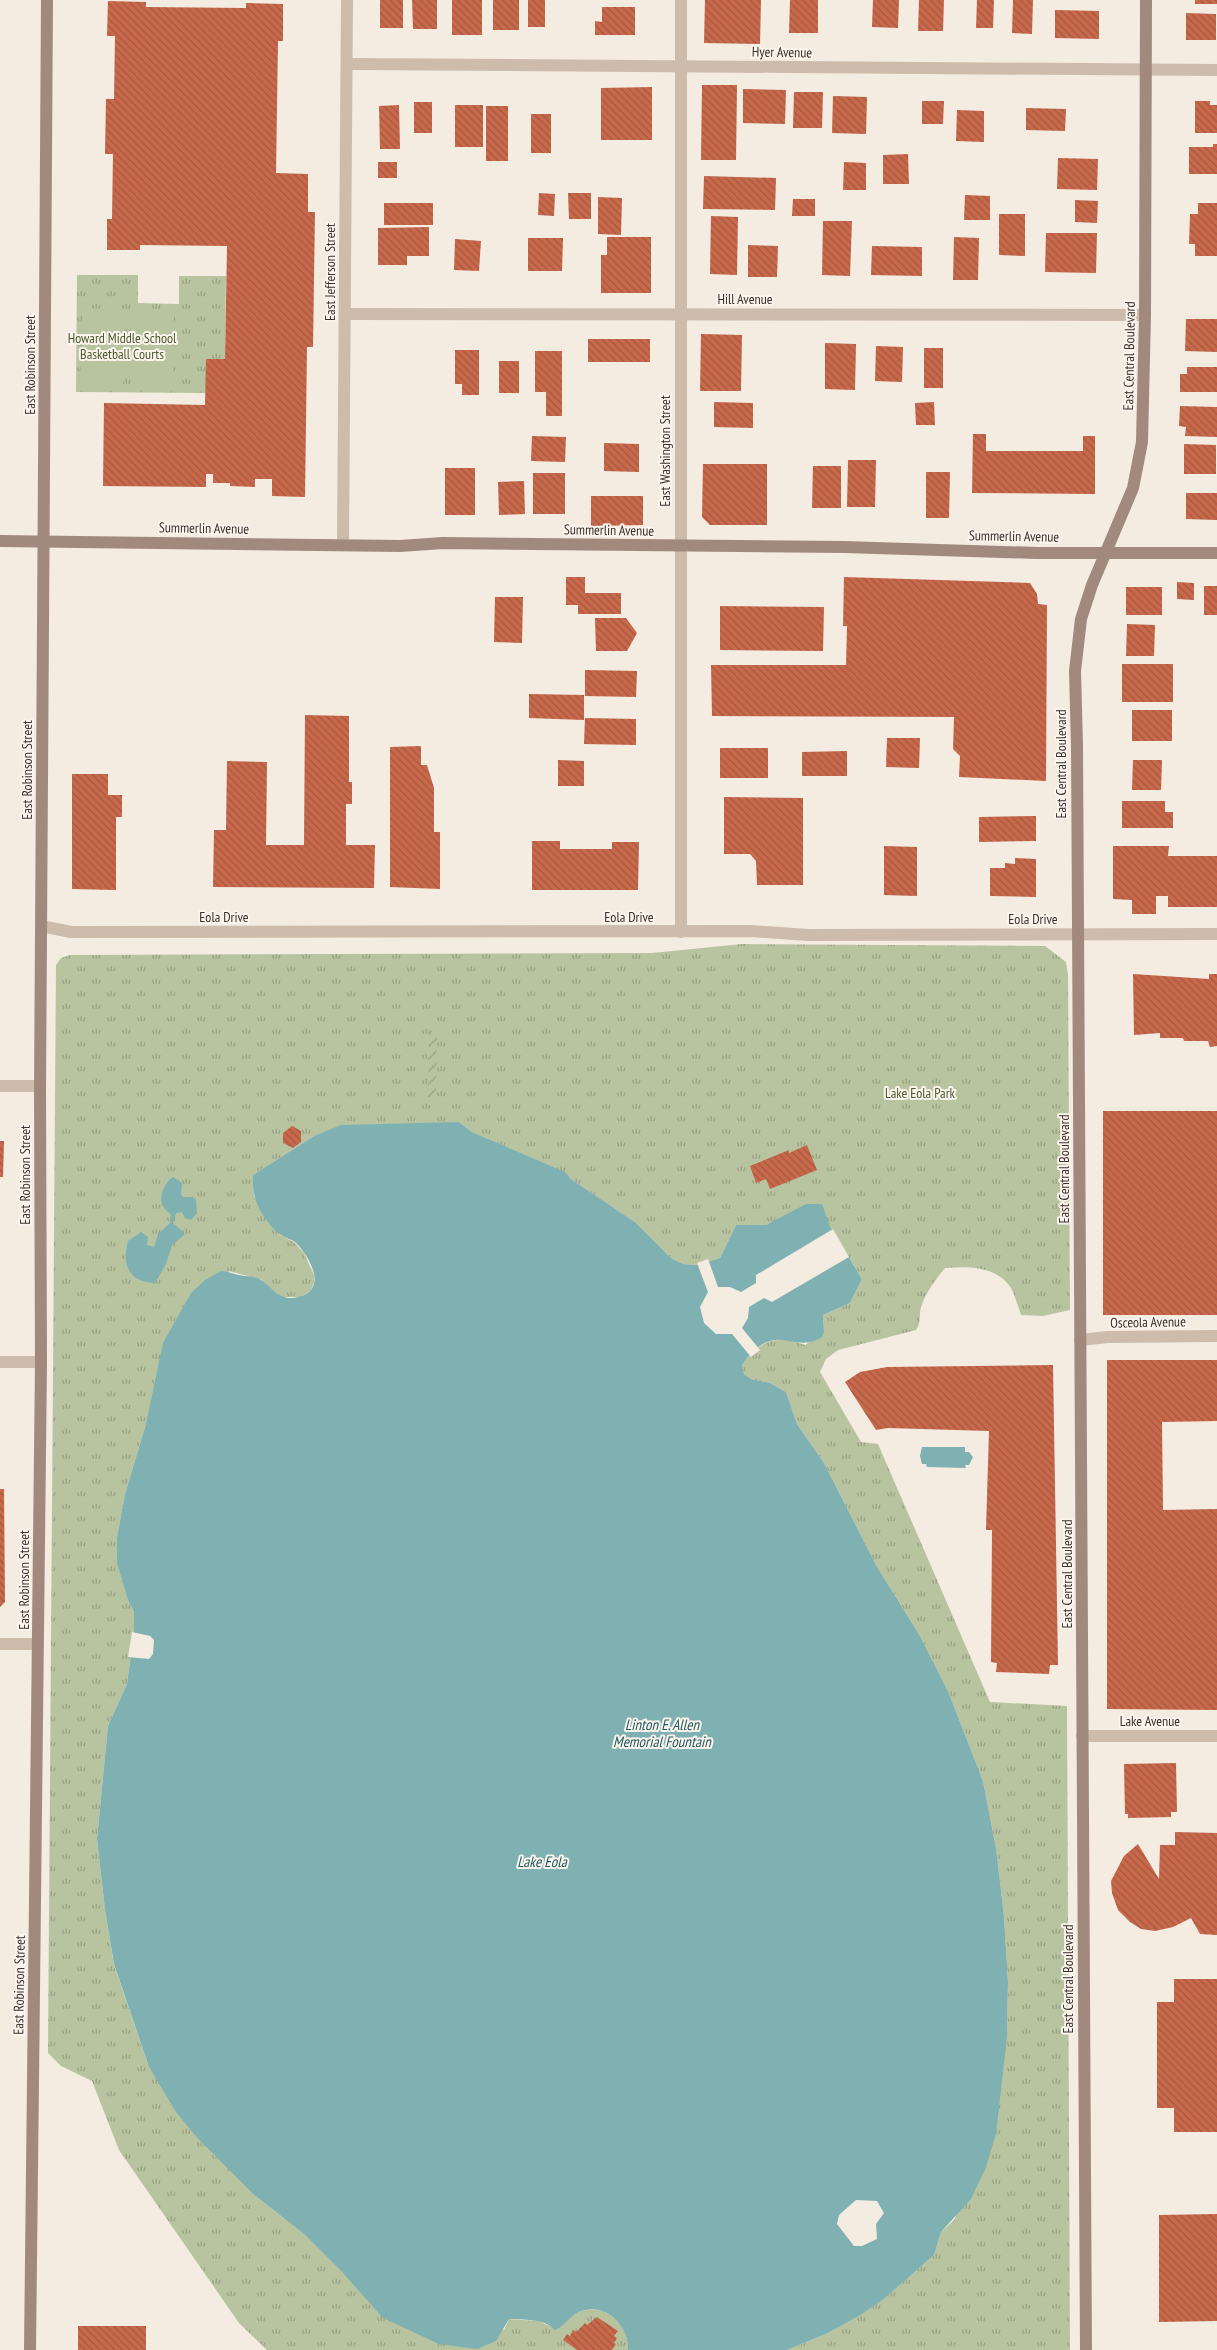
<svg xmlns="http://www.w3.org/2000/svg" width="1217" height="2350" font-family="'PT Sans Narrow',sans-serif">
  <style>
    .park { fill: url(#park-tufts) }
    .garden { fill: url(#garden-furrows) }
    .pitch { fill: #b8c4a0 }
    .water { fill: #7fb0b2; fill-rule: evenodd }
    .pier { fill: #f4ebe1 }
    .building { fill: url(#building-back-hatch) }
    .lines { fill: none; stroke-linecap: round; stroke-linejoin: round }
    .street { stroke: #cdbbac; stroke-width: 12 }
    .secondary { stroke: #a18a7d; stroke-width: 12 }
    .labels { text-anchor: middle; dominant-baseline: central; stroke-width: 4; stroke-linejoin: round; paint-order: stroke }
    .street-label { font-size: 14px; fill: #3b302b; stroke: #fbf5ee }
    .park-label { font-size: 14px; fill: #4a5a2e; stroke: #fbf5ee }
    .water-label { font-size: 15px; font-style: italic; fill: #1f5a5e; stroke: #fbf5ee }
  </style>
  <defs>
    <pattern id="park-tufts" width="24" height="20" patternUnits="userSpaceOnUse" patternTransform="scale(1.25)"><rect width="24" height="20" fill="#b8c4a0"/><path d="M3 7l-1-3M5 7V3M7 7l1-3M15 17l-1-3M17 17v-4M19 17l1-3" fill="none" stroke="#97a083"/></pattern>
    <pattern id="garden-furrows" width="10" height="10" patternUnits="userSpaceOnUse" patternTransform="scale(1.25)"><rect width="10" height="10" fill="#b8c4a0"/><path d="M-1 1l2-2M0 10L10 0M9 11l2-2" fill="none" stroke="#97a083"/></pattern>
    <pattern id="building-back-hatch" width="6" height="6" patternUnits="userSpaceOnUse" patternTransform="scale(1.25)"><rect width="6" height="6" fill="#c8694b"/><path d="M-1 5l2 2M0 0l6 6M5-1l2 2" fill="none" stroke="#a4573f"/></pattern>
  </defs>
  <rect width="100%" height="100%" fill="#f4ebe1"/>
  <g class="park">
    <polygon points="77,275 138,275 138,303 179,304 179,276 226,276 225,359 205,393 76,392"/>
    <path d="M742 944 1045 946 1066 962 1068 975 1070 1310 1043 1316 1021 1315C1018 1306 1015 1296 1011 1288 997 1266 968 1266 945 1268 936 1279 927 1291 922 1304 918 1314 922 1322 916 1330L838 1350 826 1359 820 1372 861 1442 878 1444 990 1702 1067 1706 1070 2350H787L828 2333 884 2299 934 2255 941 2232 955 2219 1007 2037 1008 1982 1004 1916 996 1848 983 1781 948 1691 920 1636 876 1565 824 1463 797 1424 786 1392 770 1383 751 1379 744 1374 742 1365C760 1340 776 1334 805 1345L824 1332 823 1315 850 1303 862 1279 830 1226 821 1204 787 1215 766 1225H736L720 1258 698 1265 683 1264 671 1258 635 1222 571 1179 564 1172 472 1132 459 1122 314 1136 253 1175 254 1196 280 1235 294 1242 304 1253 314 1275V1283L311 1290 301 1297H282L272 1291 262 1280 229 1271 146 1424 125 1494 117 1537 128 1600 134 1612V1631L127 1684 108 1726 97 1839 105 1910 114 1965 149 2067 198 2139 253 2194 304 2234 343 2273 504 2330 509 2319 538 2321 552 2327C563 2323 571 2314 582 2311 608 2303 629 2326 628 2350H267L239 2323 119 2150 92 2081 61 2066 48 2053 56 965 61 958 70 955 652 953Z"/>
  </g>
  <polygon class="garden" points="429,1031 437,1031 436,1097 428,1097"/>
  <g class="pitch">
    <polygon points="82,314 124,314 123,386 81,385"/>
    <polygon points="132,314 174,314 173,385 131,385"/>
  </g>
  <g class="water">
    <path d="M459 1122 472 1132 565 1172 571 1179 635 1222 671 1258 683 1264 698 1265 720 1258 736 1225H766L806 1204H822L830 1226 862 1279 850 1303 823 1315 824 1332 822 1337C792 1356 776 1317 742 1365L744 1374 751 1379 770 1383 786 1392 797 1424 824 1463 876 1565 920 1636 948 1691 983 1781 996 1848 1004 1916 1008 1982 1007 2037 996 2134 986 2167 971 2199 941 2232 934 2255 884 2299 860 2315 828 2333 787 2350H628C629 2325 605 2301 579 2312 569 2316 564 2327 555 2330 543 2318 524 2320 509 2319L496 2341 477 2349 439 2344 383 2318 343 2273 304 2234 253 2194 198 2139 176 2112 149 2067 114 1964 105 1910 97 1839 108 1726 127 1684 134 1631V1612L128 1600 117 1563V1537L125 1494 146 1424 163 1343 191 1293 205 1280 221 1271C228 1271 233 1274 239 1275 247 1277 254 1275 261 1280 272 1287 276 1297 290 1298 298 1298 305 1296 311 1290 322 1277 305 1251 295 1242 291 1239 285 1238 281 1235 275 1231 267 1222 263 1215 255 1203 252 1190 253 1175L314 1136 341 1125ZM856 2200 877 2201 884 2213 876 2224 877 2239 862 2246H854L837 2224 839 2215Z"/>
    <path d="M173 1177 182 1183 181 1194 183 1197H193L196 1200 197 1213 191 1220 185 1218 182 1212 176 1213 173 1223 182 1231 184 1235 172 1245 166 1264 155 1283C128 1282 122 1265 128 1241L141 1232 148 1237 147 1245 154 1247 158 1234 170 1223 171 1215C169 1212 165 1210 163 1206 158 1197 165 1182 173 1177Z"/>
    <polygon points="922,1447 965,1447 965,1452 969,1452 973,1457 969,1465 965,1465 966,1468 927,1467 926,1464 922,1464 920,1456"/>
  </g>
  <g class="pier">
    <polygon points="833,1229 849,1257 772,1302 764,1298 749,1307 748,1318 742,1328 760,1350 751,1357 732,1334 716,1334 704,1323 700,1307 708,1292 697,1263 708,1259 718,1287 730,1287 741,1292 756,1283 756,1275"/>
    <polygon points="132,1632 150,1636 154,1640 153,1654 149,1659 128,1657"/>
  </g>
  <g class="building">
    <rect x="380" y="0" width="23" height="28"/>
    <polygon points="412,0 437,0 437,29 413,29"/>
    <rect x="452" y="0" width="30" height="35"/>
    <rect x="493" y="0" width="26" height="30"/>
    <rect x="528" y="0" width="17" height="27"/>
    <polygon points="705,0 761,0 760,44 704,43"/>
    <polygon points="790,0 818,0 818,33 789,33"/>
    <polygon points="873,0 899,0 898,28 872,27"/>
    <polygon points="919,0 944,0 943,31 918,31"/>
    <polygon points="977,0 994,0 993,28 976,28"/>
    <polygon points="1013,0 1033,0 1032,34 1012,33"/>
    <rect x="1195" y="0" width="22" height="4"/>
    <polygon points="108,1 146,2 146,7 246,8 246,3 283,4 283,41 278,41 276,173 308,174 308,212 315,212 313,347 307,347 305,497 272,496 272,479 255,479 255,487 230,486 230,483 213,483 213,474 206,474 206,487 103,486 104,403 205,405 206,359 225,359 227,246 140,245 140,250 107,250 107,219 112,219 113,154 105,154 106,99 114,99 115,36 107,36"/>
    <polygon points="602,7 635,7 635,35 595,35 595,21 602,22"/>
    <polygon points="1055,10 1099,11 1099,39 1055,38"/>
    <polygon points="1186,13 1216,14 1216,40 1186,40"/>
    <polygon points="702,85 737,85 736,160 701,160"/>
    <polygon points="652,87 652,140 601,140 601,88"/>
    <polygon points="743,89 786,90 785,124 743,123"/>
    <polygon points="794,92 823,92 822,128 793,128"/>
    <polygon points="833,96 867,97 866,134 832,133"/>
    <polygon points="922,101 944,101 943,124 922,124"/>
    <polygon points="1195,101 1210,101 1210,105 1217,105 1217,133 1195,133"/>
    <rect x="414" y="102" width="18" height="31"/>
    <polygon points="399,105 400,149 380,149 379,106"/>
    <rect x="455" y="105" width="28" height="42"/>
    <rect x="486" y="106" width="22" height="55"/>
    <polygon points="1026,108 1066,109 1065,131 1026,130"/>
    <polygon points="957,110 984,111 984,142 956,141"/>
    <rect x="531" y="114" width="20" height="39"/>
    <polygon points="1213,144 1217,144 1217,174 1189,174 1189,147 1213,147"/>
    <polygon points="908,154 909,184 883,184 883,155"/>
    <polygon points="1058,158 1098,159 1097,190 1057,189"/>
    <rect x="378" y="162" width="19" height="16"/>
    <polygon points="844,162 866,163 866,190 843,190"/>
    <polygon points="704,176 776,178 775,210 703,209"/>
    <polygon points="539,193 555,194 554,216 538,215"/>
    <polygon points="568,193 591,193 591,219 569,219"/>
    <polygon points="965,195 990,196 990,220 964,220"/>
    <polygon points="598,197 622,198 621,235 598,234"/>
    <polygon points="793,199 815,199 815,216 792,216"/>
    <polygon points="1075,200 1098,201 1097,223 1075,222"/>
    <rect x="384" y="203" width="49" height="22"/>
    <polygon points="1198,203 1217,203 1217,256 1195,256 1195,244 1189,244 1190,214 1198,214"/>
    <polygon points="999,214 1025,214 1025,256 999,255"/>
    <polygon points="711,216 738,217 737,275 710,274"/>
    <polygon points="823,221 852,221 850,276 822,275"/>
    <polygon points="429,227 429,256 407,256 407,265 378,265 378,228"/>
    <polygon points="1046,233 1097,233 1096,273 1045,272"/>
    <polygon points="607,237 651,237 651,293 601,293 601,255 607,255"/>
    <polygon points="954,237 979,238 978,280 953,280"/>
    <polygon points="528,238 563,238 562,271 528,271"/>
    <polygon points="455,239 481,241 479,271 454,270"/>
    <polygon points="748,245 778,246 777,277 748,277"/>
    <polygon points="872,246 922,247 922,276 871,275"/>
    <polygon points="1186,319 1217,319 1217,352 1185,351"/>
    <polygon points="701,334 742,335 741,391 700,391"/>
    <rect x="588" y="339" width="62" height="23"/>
    <polygon points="825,343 856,344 855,390 825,389"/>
    <polygon points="876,346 903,347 902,382 875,381"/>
    <rect x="924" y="348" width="19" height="40"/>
    <polygon points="455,350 479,350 479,395 462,395 462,384 455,384"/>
    <polygon points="535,351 562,351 562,416 546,416 546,392 535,392"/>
    <rect x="499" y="361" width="20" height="32"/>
    <polygon points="1187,367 1217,367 1217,392 1180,392 1180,374 1187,374"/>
    <polygon points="714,402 753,403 753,428 714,427"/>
    <polygon points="934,402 935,425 916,425 915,403"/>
    <polygon points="1180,406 1217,407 1217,437 1185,436 1186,427 1179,426"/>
    <polygon points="973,434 986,434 986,451 1083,451 1083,436 1095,436 1095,494 972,493"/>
    <polygon points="532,436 566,437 565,462 531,461"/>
    <polygon points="604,443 639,444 639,472 604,471"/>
    <polygon points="1184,444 1216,445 1216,474 1184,474"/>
    <polygon points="848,460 876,460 875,507 847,507"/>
    <polygon points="703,464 767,464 767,525 710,525 702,517"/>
    <polygon points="813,466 841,466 841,508 812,508"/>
    <rect x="445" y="468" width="30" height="47"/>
    <polygon points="926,472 950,472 949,518 926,518"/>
    <rect x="533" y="473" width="32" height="41"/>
    <polygon points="524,481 525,514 499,515 498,482"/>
    <polygon points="1186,493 1217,493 1217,520 1186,519"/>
    <polygon points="591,496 643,496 643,525 591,526"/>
    <polygon points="566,577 585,577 585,593 621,593 621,614 578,614 578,605 566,605"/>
    <polygon points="844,577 1030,583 1037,594 1038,604 1047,605 1046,781 959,777 960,756 953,749 954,717 712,716 711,665 846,665 847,626 843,626"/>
    <polygon points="1177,582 1194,583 1194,600 1177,599"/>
    <rect x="1204" y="586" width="13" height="29"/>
    <rect x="1126" y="587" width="36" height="28"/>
    <polygon points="495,597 523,597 522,643 494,642"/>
    <polygon points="720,606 824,607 823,651 720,650"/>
    <polygon points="595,618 626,618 637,633 627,651 596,651"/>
    <polygon points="1127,624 1155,625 1154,656 1126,656"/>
    <rect x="1122" y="664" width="51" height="38"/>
    <polygon points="585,670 637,671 636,697 585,696"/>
    <polygon points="529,694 584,695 584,720 529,718"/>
    <rect x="1132" y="710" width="40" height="31"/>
    <polygon points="305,715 349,716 349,782 352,782 352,804 346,804 346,845 375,845 374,888 213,887 214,830 226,830 227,761 267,762 266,845 304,845"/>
    <polygon points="585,718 636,719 636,745 584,744"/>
    <polygon points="887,738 920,738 919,768 886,767"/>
    <polygon points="421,746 421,765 427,765 434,788 434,832 440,832 440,889 390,887 390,747"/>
    <rect x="720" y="748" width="48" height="30"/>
    <polygon points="847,751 847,776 802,776 802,752"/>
    <polygon points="558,760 584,761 584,786 558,786"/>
    <polygon points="1133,760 1162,760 1161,790 1132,790"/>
    <polygon points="72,774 108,774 108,795 122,795 122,817 116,817 116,890 72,889"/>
    <polygon points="724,797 803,798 803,885 757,885 756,861 750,854 724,854"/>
    <polygon points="1122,801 1165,801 1165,812 1173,812 1173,828 1122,828"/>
    <polygon points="1036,816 1036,841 979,842 979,817"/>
    <polygon points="532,841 560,841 560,849 612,849 612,842 639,842 638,890 532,890"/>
    <polygon points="884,846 917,847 917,896 884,895"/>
    <polygon points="1113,846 1169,846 1168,856 1217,856 1217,907 1168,907 1168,896 1156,896 1156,914 1132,914 1132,900 1113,899"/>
    <polygon points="1015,858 1036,859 1036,897 990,896 990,868 1005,868 1005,863 1015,864"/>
    <polygon points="1133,974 1209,979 1209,974 1217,974 1217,1046 1210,1047 1208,1041 1184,1041 1183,1038 1160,1038 1160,1033 1134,1035"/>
    <rect x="1103" y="1111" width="114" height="204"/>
    <polygon points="292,1126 301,1131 301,1142 293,1148 283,1143 283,1133"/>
    <polygon points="0,1141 4,1141 3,1177 0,1177"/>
    <polygon points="807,1145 817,1170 770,1189 766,1179 756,1183 750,1166 789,1150 789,1153"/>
    <polygon points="1107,1360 1217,1360 1217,1421 1162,1422 1163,1510 1217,1509 1217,1710 1107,1709"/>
    <polygon points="1053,1365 1058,1665 1050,1665 1049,1674 996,1672 997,1663 991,1662 992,1530 986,1530 989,1431 888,1428 876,1430 845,1382 860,1372 887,1367"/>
    <polygon points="0,1489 4,1489 5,1602 0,1607"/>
    <polygon points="1176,1763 1177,1812 1171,1812 1171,1817 1128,1818 1128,1814 1125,1814 1124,1764"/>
    <polygon points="1175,1832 1217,1833 1217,1935 1200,1934 1191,1918 1173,1927 1155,1931 1141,1929 1130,1922 1118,1910 1112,1893 1111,1881 1124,1856 1138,1844 1159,1879 1160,1845 1175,1845"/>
    <polygon points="1174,1979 1217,1979 1217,2132 1174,2132 1174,2108 1157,2108 1157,2002 1174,2002"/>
    <polygon points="1217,2214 1217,2321 1159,2322 1159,2215"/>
    <polygon points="597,2317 618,2331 614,2336 617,2338 614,2343 616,2344 612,2350 577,2350 563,2340 567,2334 570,2336 573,2330 576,2332 585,2323 587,2325"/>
    <rect x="78" y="2326" width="68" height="24"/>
  </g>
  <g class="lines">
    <g class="street">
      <polyline points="681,0 681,932"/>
      <polyline points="347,64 1217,70"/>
      <polyline points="345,314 1145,315"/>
      <polyline points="343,544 347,0"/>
      <polyline points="41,926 71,932 751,931 808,935 1217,934"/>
      <polyline points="0,1086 40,1086"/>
      <polyline points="1080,1340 1108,1337 1217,1336"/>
      <polyline points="0,1362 41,1362"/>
      <polyline points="0,1644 38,1644"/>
      <polyline points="1082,1736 1217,1736"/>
    </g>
    <g class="secondary">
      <polyline points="0,541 400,546 443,543 844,547 1037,553 1217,553"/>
      <polyline points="30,2350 41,1362 40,1091 47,0"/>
      <polyline points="1086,2350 1077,746 1075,671 1081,619 1092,585 1133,488 1142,442 1145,315 1146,0"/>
    </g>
  </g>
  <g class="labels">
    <g class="street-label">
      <text transform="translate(782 52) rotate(1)">Hyer Avenue</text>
      <text transform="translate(330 272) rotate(-90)">East Jefferson Street</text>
      <text x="745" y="299">Hill Avenue</text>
      <text transform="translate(1129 356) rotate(-89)">East Central Boulevard</text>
      <text transform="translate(30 365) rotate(-90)">East Robinson Street</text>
      <text transform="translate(665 451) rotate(-90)">East Washington Street</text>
      <text transform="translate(204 528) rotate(1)">Summerlin Avenue</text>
      <text transform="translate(609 530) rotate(1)">Summerlin Avenue</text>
      <text transform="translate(1014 536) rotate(1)">Summerlin Avenue</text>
      <text transform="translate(1061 764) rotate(-90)">East Central Boulevard</text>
      <text transform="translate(27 770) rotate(-90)">East Robinson Street</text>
      <text x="224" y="917">Eola Drive</text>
      <text x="629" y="917">Eola Drive</text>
      <text x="1033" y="919">Eola Drive</text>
      <text transform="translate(1064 1169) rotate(-90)">East Central Boulevard</text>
      <text transform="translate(25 1175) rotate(-90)">East Robinson Street</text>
      <text transform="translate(1148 1322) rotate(-1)">Osceola Avenue</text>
      <text transform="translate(1067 1574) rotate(-90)">East Central Boulevard</text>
      <text transform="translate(24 1580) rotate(-90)">East Robinson Street</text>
      <text x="1150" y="1721">Lake Avenue</text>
      <text transform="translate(1068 1979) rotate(-90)">East Central Boulevard</text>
      <text transform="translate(19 1985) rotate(-89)">East Robinson Street</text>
    </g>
    <g class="park-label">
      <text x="122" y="338">Howard Middle School<tspan x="122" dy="16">Basketball Courts</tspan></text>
      <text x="920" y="1093">Lake Eola Park</text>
    </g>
    <g class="water-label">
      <text x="662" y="1724">Linton E. Allen<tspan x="662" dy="17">Memorial Fountain</tspan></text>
      <text x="542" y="1861">Lake Eola</text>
    </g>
  </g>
</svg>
